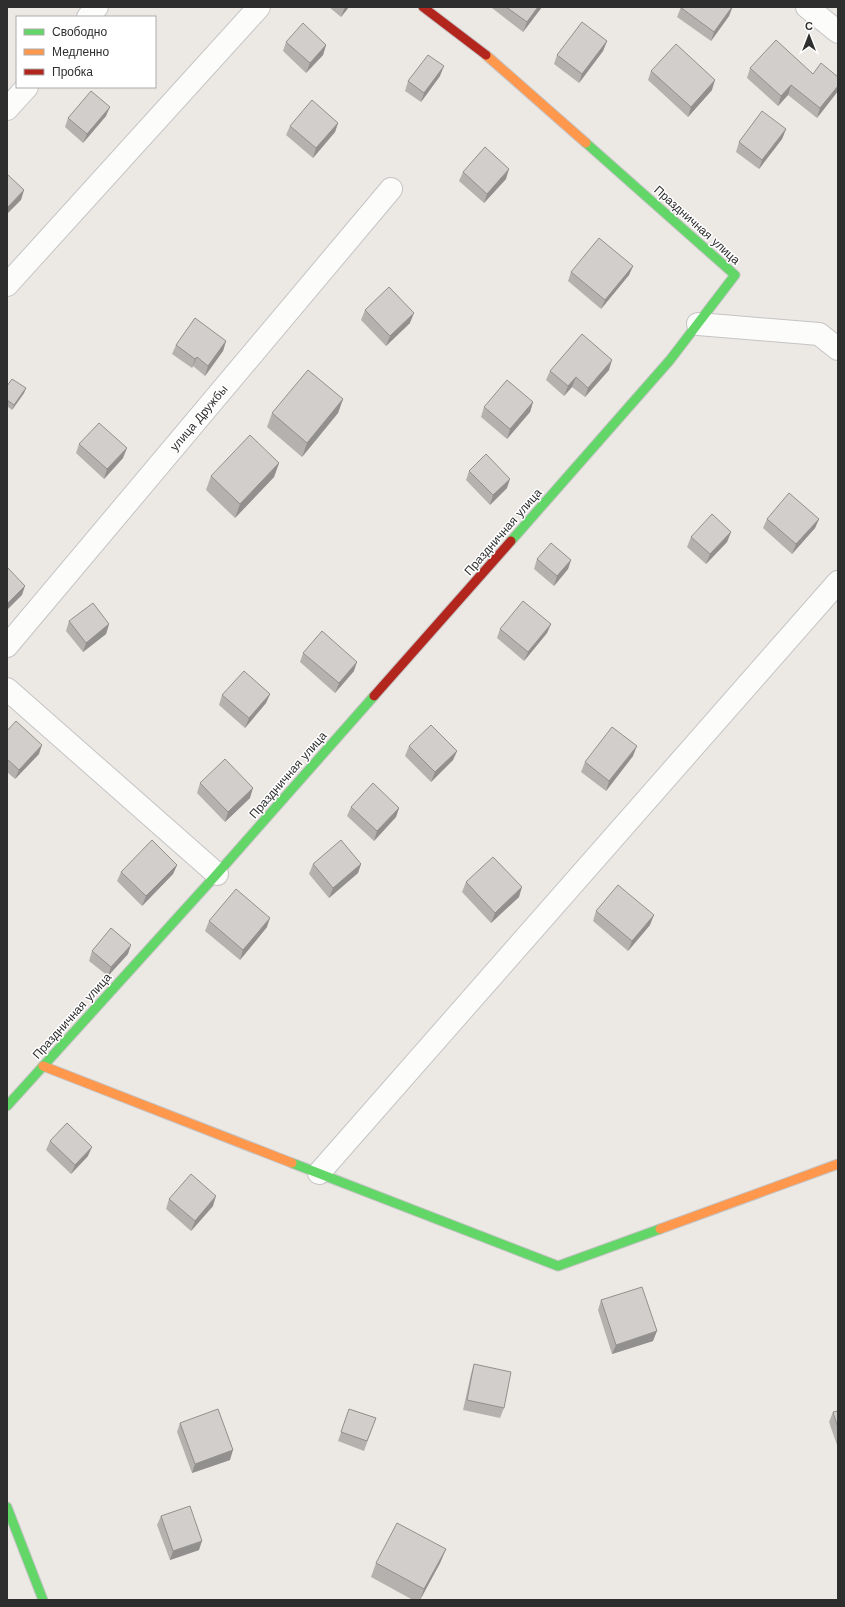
<svg xmlns="http://www.w3.org/2000/svg" width="845" height="1607" font-family="'Work Sans',sans-serif">
  <style>
    .lines { fill: none; stroke-linecap: round; stroke-linejoin: round }
    .street-casing { stroke: #c5c4c5; stroke-width: 24 }
    .fast-casing { stroke: #c5c4c5; stroke-width: 11 }
    .slow-casing { stroke: #c5c4c5; stroke-width: 11 }
    .jam-casing { stroke: #c5c4c5; stroke-width: 11 }
    .street { stroke: #fcfcfb; stroke-width: 22 }
    .fast { stroke: #63d668; stroke-width: 9 }
    .slow { stroke: #ff974d; stroke-width: 9 }
    .jam { stroke: #b3261e; stroke-width: 9 }
    .wall { fill: #b4b1af }
    .shaded-wall { fill: #92908e }
    .building { fill: #d1cecb; stroke: #92908e }
    .labels { text-anchor: middle; dominant-baseline: central; stroke-width: 3; stroke-linejoin: round; paint-order: stroke }
    .street-label { font-size: 12px; fill: #2e2e2e; stroke: #fff }
  </style>
  <rect width="100%" height="100%" fill="#ece8e4"/>
  <g class="lines">
    <g class="street-casing">
      <g id="street">
        <polyline points="807,7 838,32"/>
        <polyline points="88,17 97,7"/>
        <polyline points="7,109 27,87"/>
        <polyline points="7,285 259,7"/>
        <polyline points="698,324 819,334 838,349"/>
        <polyline points="7,646 391,189"/>
        <polyline points="7,689 217,874"/>
        <polyline points="319,1173 838,582"/>
      </g>
    </g>
    <g class="fast-casing">
      <g id="fast">
        <polyline points="511,541 670,360 735,275 586,143"/>
        <polyline points="7,1106 217,874 374,696"/>
        <polyline points="292,1163 558,1266 660,1229"/>
        <polyline points="7,1507 43,1600"/>
      </g>
    </g>
    <g class="slow-casing">
      <g id="slow">
        <polyline points="486,55 586,143"/>
        <polyline points="43,1066 292,1163"/>
        <polyline points="660,1229 838,1164"/>
      </g>
    </g>
    <g class="jam-casing">
      <g id="jam">
        <polyline points="423,7 486,55"/>
        <polyline points="374,696 511,541"/>
      </g>
    </g>
    <use href="#street" class="street"/>
    <use href="#fast" class="fast"/>
    <use href="#slow" class="slow"/>
    <use href="#jam" class="jam"/>
  </g>
  <g class="wall">
    <polygon points="329,7 349,7 341,17"/>
    <polygon points="493,7 542,7 523,32 492,8"/>
    <polygon points="681,7 733,7 729,16 711,41 677,17"/>
    <polygon points="607,41 603,51 579,83 554,64 557,55"/>
    <polygon points="286,42 326,45 323,55 306,73 283,51"/>
    <polygon points="750,68 813,74 838,77 838,91 817,118 788,95 778,106 747,78"/>
    <polygon points="651,71 712,90 688,117 648,80"/>
    <polygon points="440,76 421,102 405,91 408,81"/>
    <polygon points="106,116 83,143 65,127 68,118"/>
    <polygon points="338,123 335,132 313,158 286,135 290,126"/>
    <polygon points="786,129 782,139 759,169 736,152 739,142"/>
    <polygon points="463,172 506,179 484,203 459,181"/>
    <polygon points="633,266 629,275 601,309 568,281 571,272"/>
    <polygon points="365,310 410,323 386,346 361,320"/>
    <polygon points="226,341 223,351 205,376 193,366 192,368 172,354 176,345"/>
    <polygon points="609,370 585,397 572,387 564,396 546,380 550,371"/>
    <polygon points="7,386 26,388 24,393 12,410 7,406"/>
    <polygon points="343,399 338,413 302,457 267,427 272,413"/>
    <polygon points="533,402 530,412 507,439 481,417 484,407"/>
    <polygon points="79,444 123,458 104,479 76,453"/>
    <polygon points="279,463 274,477 235,518 206,490 211,476"/>
    <polygon points="469,471 507,488 490,505 466,480"/>
    <polygon points="767,519 819,519 815,528 792,554 763,528"/>
    <polygon points="731,532 727,542 706,564 687,547 691,537"/>
    <polygon points="537,559 571,560 568,569 554,586 534,569"/>
    <polygon points="69,621 109,624 106,634 83,652 66,631"/>
    <polygon points="551,624 547,633 524,661 497,638 500,629"/>
    <polygon points="303,653 354,671 335,693 300,662"/>
    <polygon points="270,694 266,703 245,728 219,705 222,695"/>
    <polygon points="7,731 39,754 15,779 7,772"/>
    <polygon points="409,746 457,751 453,760 431,782 405,756"/>
    <polygon points="633,756 606,791 581,772 585,762"/>
    <polygon points="200,783 250,798 225,822 197,793"/>
    <polygon points="351,807 399,808 396,817 374,841 347,816"/>
    <polygon points="313,864 361,864 358,873 329,898 309,874"/>
    <polygon points="177,865 173,874 142,906 117,881 121,872"/>
    <polygon points="466,882 519,897 491,923 462,892"/>
    <polygon points="596,911 650,925 628,951 593,921"/>
    <polygon points="209,921 267,927 240,960 205,931"/>
    <polygon points="92,951 128,954 108,976 89,961"/>
    <polygon points="50,1141 88,1156 71,1174 46,1150"/>
    <polygon points="169,1199 213,1206 191,1231 166,1209"/>
    <polygon points="601,1300 653,1341 612,1354 598,1310"/>
    <polygon points="474,1364 504,1408 500,1418 463,1410 471,1374"/>
    <polygon points="349,1409 376,1418 364,1451 338,1441"/>
    <polygon points="838,1411 838,1448 829,1422 833,1412"/>
    <polygon points="180,1423 230,1460 192,1473 177,1432"/>
    <polygon points="161,1516 199,1550 170,1560 157,1525"/>
    <polygon points="446,1549 440,1563 420,1600 413,1600 371,1577 376,1563"/>
  </g>
  <g class="shaded-wall">
    <polygon points="345,7 349,7 341,17"/>
    <polygon points="538,7 542,7 523,32 527,22"/>
    <polygon points="732,7 729,16 711,41 714,32"/>
    <polygon points="607,41 603,51 579,83 582,74"/>
    <polygon points="326,45 323,55 306,73 310,63"/>
    <polygon points="444,66 440,76 421,102 424,93"/>
    <polygon points="715,80 712,90 688,117 691,107"/>
    <polygon points="791,85 788,95 778,106 781,96"/>
    <polygon points="838,86 838,91 817,118 820,108"/>
    <polygon points="110,107 106,116 83,143 87,134"/>
    <polygon points="338,123 335,132 313,158 316,148"/>
    <polygon points="786,129 782,139 759,169 762,160"/>
    <polygon points="509,169 506,179 484,203 487,194"/>
    <polygon points="24,190 21,200 7,214 7,208"/>
    <polygon points="633,266 629,275 601,309 605,300"/>
    <polygon points="414,313 410,323 386,346 390,336"/>
    <polygon points="226,341 223,351 205,376 208,366"/>
    <polygon points="197,357 193,366 192,368 195,359"/>
    <polygon points="612,360 609,370 585,397 588,388"/>
    <polygon points="576,377 572,387 564,396 568,386"/>
    <polygon points="26,388 24,393 12,410 14,405"/>
    <polygon points="343,399 338,413 302,457 307,443"/>
    <polygon points="533,402 530,412 507,439 510,429"/>
    <polygon points="127,448 123,458 104,479 107,469"/>
    <polygon points="279,463 274,477 235,518 240,504"/>
    <polygon points="510,479 507,488 490,505 493,495"/>
    <polygon points="819,519 815,528 792,554 796,544"/>
    <polygon points="731,532 727,542 706,564 710,554"/>
    <polygon points="571,560 568,569 554,586 557,576"/>
    <polygon points="25,586 22,595 7,610 7,604"/>
    <polygon points="109,624 106,634 83,652 86,643"/>
    <polygon points="551,624 547,633 524,661 528,652"/>
    <polygon points="357,662 354,671 335,693 339,683"/>
    <polygon points="270,694 266,703 245,728 249,718"/>
    <polygon points="42,745 39,754 15,779 19,770"/>
    <polygon points="637,746 633,756 606,791 609,781"/>
    <polygon points="457,751 453,760 431,782 435,772"/>
    <polygon points="253,788 250,798 225,822 228,812"/>
    <polygon points="399,808 396,817 374,841 377,831"/>
    <polygon points="361,864 358,873 329,898 333,888"/>
    <polygon points="177,865 173,874 142,906 146,896"/>
    <polygon points="522,887 519,897 491,923 495,913"/>
    <polygon points="654,915 650,925 628,951 632,941"/>
    <polygon points="270,918 267,927 240,960 243,950"/>
    <polygon points="131,945 128,954 108,976 111,967"/>
    <polygon points="92,1147 88,1156 71,1174 75,1165"/>
    <polygon points="216,1196 213,1206 191,1231 195,1221"/>
    <polygon points="657,1331 653,1341 612,1354 616,1345"/>
    <polygon points="233,1450 230,1460 192,1473 195,1464"/>
    <polygon points="202,1541 199,1550 170,1560 173,1551"/>
    <polygon points="446,1549 440,1563 420,1600 424,1589"/>
  </g>
  <g class="building">
    <polygon points="506,7 538,7 527,22"/>
    <polygon points="680,7 732,7 714,32"/>
    <polygon points="582,22 607,41 582,74 557,55"/>
    <polygon points="303,23 326,45 310,63 286,42"/>
    <polygon points="776,40 813,74 821,63 838,77 838,86 820,108 791,85 781,96 750,68"/>
    <polygon points="676,44 715,80 691,107 651,71"/>
    <polygon points="428,55 444,66 424,93 408,81"/>
    <polygon points="91,91 110,107 87,134 68,118"/>
    <polygon points="312,100 338,123 316,148 290,126"/>
    <polygon points="762,111 786,129 762,160 739,142"/>
    <polygon points="485,147 509,169 487,194 463,172"/>
    <polygon points="7,174 24,190 7,208"/>
    <polygon points="599,238 633,266 605,300 571,272"/>
    <polygon points="389,287 414,313 390,336 365,310"/>
    <polygon points="195,318 226,341 208,366 197,357 195,359 176,345"/>
    <polygon points="582,334 612,360 588,388 576,377 568,386 550,371"/>
    <polygon points="308,370 343,399 307,443 272,413"/>
    <polygon points="12,379 26,388 14,405 7,400 7,386"/>
    <polygon points="507,380 533,402 510,429 484,407"/>
    <polygon points="99,423 127,448 107,469 79,444"/>
    <polygon points="250,435 279,463 240,504 211,476"/>
    <polygon points="486,454 510,479 493,495 469,471"/>
    <polygon points="789,493 819,519 796,544 767,519"/>
    <polygon points="712,514 731,532 710,554 691,537"/>
    <polygon points="551,543 571,560 557,576 537,559"/>
    <polygon points="7,567 25,586 7,604"/>
    <polygon points="523,601 551,624 528,652 500,629"/>
    <polygon points="93,603 109,624 86,643 69,621"/>
    <polygon points="322,631 357,662 339,683 303,653"/>
    <polygon points="244,671 270,694 249,718 222,695"/>
    <polygon points="16,721 42,745 19,770 7,759 7,731"/>
    <polygon points="431,725 457,751 435,772 409,746"/>
    <polygon points="612,727 637,746 609,781 585,762"/>
    <polygon points="225,759 253,788 228,812 200,783"/>
    <polygon points="373,783 399,808 377,831 351,807"/>
    <polygon points="152,840 177,865 146,896 121,872"/>
    <polygon points="341,840 361,864 333,888 313,864"/>
    <polygon points="493,857 522,887 495,913 466,882"/>
    <polygon points="618,885 654,915 632,941 596,911"/>
    <polygon points="236,889 270,918 243,950 209,921"/>
    <polygon points="111,928 131,945 111,967 92,951"/>
    <polygon points="67,1123 92,1147 75,1165 50,1141"/>
    <polygon points="191,1174 216,1196 195,1221 169,1199"/>
    <polygon points="642,1287 657,1331 616,1345 601,1300"/>
    <polygon points="474,1364 511,1372 504,1408 467,1400"/>
    <polygon points="218,1409 233,1450 195,1464 180,1423"/>
    <polygon points="349,1409 376,1418 367,1441 341,1432"/>
    <polygon points="838,1411 838,1428 833,1412"/>
    <polygon points="190,1506 202,1541 173,1551 161,1516"/>
    <polygon points="397,1523 446,1549 424,1589 376,1563"/>
  </g>
  <g class="labels">
    <g class="street-label">
      <text transform="translate(697 225) rotate(42)">Праздничная улица</text>
      <text transform="translate(199 418) rotate(-50)">улица Дружбы</text>
      <text transform="translate(503 532) rotate(-49)">Праздничная улица</text>
      <text transform="translate(288 775) rotate(-49)">Праздничная улица</text>
      <text transform="translate(72 1016) rotate(-48)">Праздничная улица</text>
    </g>
  </g>
  <rect width="845" height="1607" fill="none" stroke="#2e2e2e" stroke-width="16"/>
  <rect x="16" y="16" width="140" height="72" fill="#ffffff" stroke="#ababab"/>
  <rect x="24" y="29" width="20" height="6" fill="#63d668" stroke="#ababab"/>
  <text x="52" y="36" font-size="12" fill="#2e2e2e">Свободно</text>
  <rect x="24" y="49" width="20" height="6" fill="#ff974d" stroke="#ababab"/>
  <text x="52" y="56" font-size="12" fill="#2e2e2e">Медленно</text>
  <rect x="24" y="69" width="20" height="6" fill="#b3261e" stroke="#ababab"/>
  <text x="52" y="76" font-size="12" fill="#2e2e2e">Пробка</text>
  <g transform="translate(809 36)" stroke="#ffffff" stroke-width="3" paint-order="stroke">
  <path d="M0-3L7 15L0 10L-7 15Z" fill="#2e2e2e"/>
  <text y="-6" font-size="11" font-weight="bold" text-anchor="middle" fill="#2e2e2e">С</text>
  </g>
</svg>
